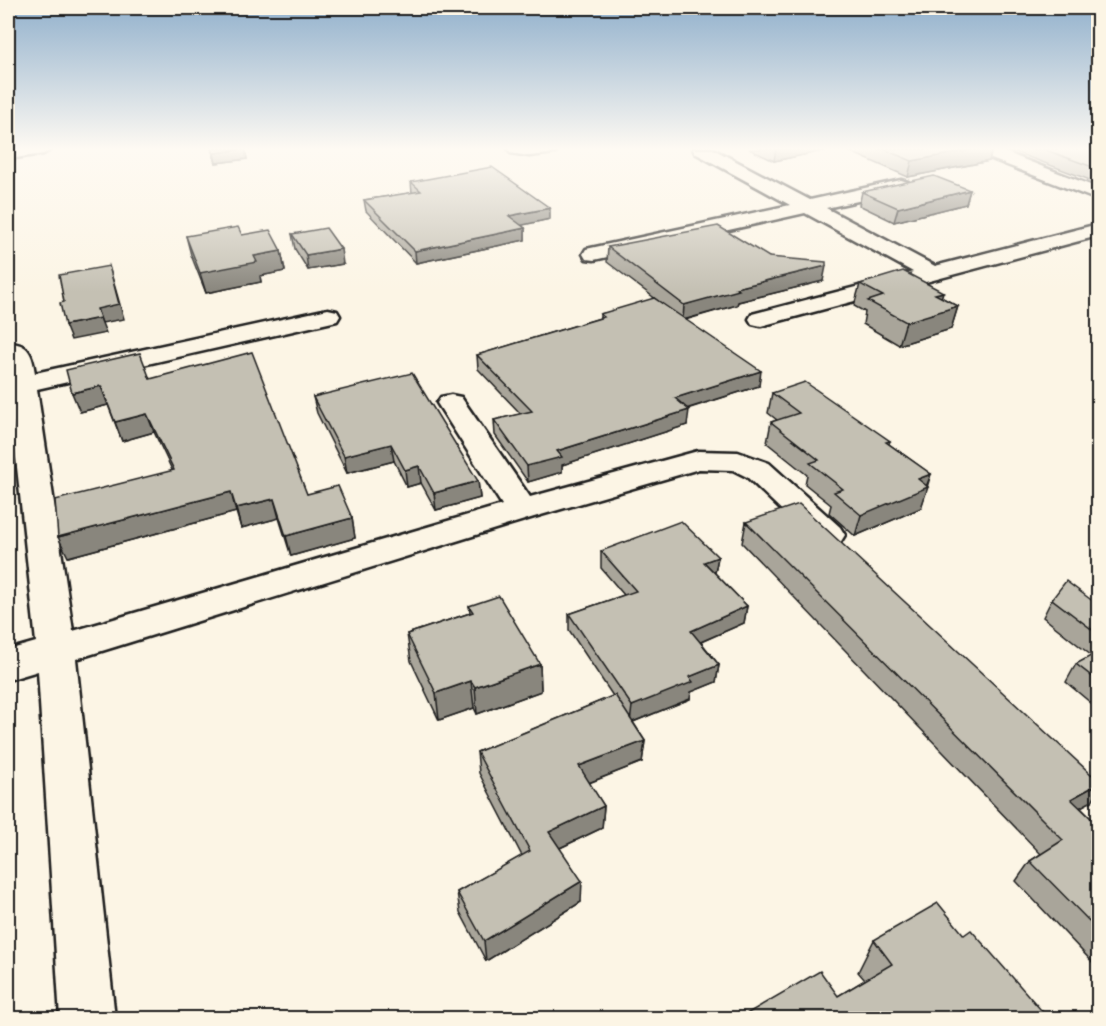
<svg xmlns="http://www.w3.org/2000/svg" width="1106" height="1026" font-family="Mynerve,sans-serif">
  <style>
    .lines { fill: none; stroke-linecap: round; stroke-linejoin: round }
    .street-casing { stroke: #1c1c1c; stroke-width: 5 }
    .street { fill: #fcf5e5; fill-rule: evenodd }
    .wall { fill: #a9a59a; stroke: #1c1c1c; stroke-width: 1.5 }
    .shaded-wall { fill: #89867d; stroke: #1c1c1c; stroke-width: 1.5 }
    .building { fill: #c4c0b3; stroke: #1c1c1c; stroke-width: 1.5 }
  </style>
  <rect width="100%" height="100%" fill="#fcf5e5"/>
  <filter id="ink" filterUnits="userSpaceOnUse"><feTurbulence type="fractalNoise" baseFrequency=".0167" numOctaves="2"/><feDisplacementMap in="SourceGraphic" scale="12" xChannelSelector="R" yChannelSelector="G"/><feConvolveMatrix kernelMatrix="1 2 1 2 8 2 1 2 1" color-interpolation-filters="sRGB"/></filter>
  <g filter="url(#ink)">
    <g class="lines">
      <g class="street-casing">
        <g id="street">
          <polygon points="8,149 52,149 43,154 8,159"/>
          <polygon points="508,149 558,149 555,153 529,156 511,153"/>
          <polygon points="693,149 713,149 810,200 901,180 908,182 910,186 908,190 826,208 935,266 1098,224 1098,236 761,326 752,324 749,319 752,314 913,272 805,213 594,260 586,259 583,254 586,249 790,205 695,153"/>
          <polygon points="973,149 997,149 1098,188 1098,200 976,153"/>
          <path d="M328 309 337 311 340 316 337 321 37 389 73 631 502 505 437 403 441 397 451 395 461 397 530 497 698 451 738 452 769 463 840 527 845 535 840 543 828 546 816 543 747 477 733 470 699 469 534 517 76 659 115 1018H60L38 671 8 680V650L36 642 8 384V343C29 343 32 354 35 373Z"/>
        </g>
      </g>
      <use href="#street" class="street"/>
    </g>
    <g class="wall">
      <polygon points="211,149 245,149 247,159 216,163"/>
      <polygon points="749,149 832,149 774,161"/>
      <polygon points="844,149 992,149 989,161 908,177"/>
      <polygon points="1007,149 1098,149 1098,183"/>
      <polygon points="411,182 550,219 521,225 525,228 525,240 416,263 366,211 364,200 412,193"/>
      <polygon points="970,190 966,204 894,222 859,205 862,192"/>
      <polygon points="292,234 343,264 308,270 295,249"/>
      <polygon points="242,235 281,251 285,271 260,276 261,282 206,293 191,255 186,236"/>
      <polygon points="608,247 769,257 823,281 738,302 737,305 685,320 759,386 687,409 687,425 562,465 562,472 528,482 495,435 494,420 521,414 478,369 477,355 600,318 600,314 661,303 607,262"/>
      <polygon points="860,284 941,297 958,306 951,329 899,345 863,324 865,312 854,306"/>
      <polygon points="150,379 307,494 352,518 355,538 291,556 279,518 241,528 236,512 68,557 172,470 154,432 122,441 108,405 80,412"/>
      <polygon points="772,393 890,441 889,444 931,474 921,508 855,536 829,513 831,505 805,484 807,475 767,443 771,422 777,420 768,413"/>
      <polygon points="313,397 478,481 480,498 436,510 421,483 407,487 394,461 347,473 317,413"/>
      <polygon points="746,522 1092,801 1080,807 1098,825 1098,968 1016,881 1030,861 1041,854 742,543"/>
      <polygon points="601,551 718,557 715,573 747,606 744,623 701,642 719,665 716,682 691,692 690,699 633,722 645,741 642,762 589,783 604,806 602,828 560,848 581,902 486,961 460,912 457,892 522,856 479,773 477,752 613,696 569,630 569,614 624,595 601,568"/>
      <polygon points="1052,599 1098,605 1098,709 1066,682 1076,664 1092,656 1043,617"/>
      <polygon points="469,606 540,664 541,691 477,714 474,708 439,720 411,661 407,634 470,613"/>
      <polygon points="964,935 1048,1018 743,1018 743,1016 838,996 865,980 858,972 874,940"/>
    </g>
    <g class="shaded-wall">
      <polygon points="245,149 247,159 216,163 214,153"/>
      <polygon points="776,149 832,149 774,161"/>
      <polygon points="976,149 992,149 989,161 908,177 912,161"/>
      <polygon points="970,190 966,204 894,222 898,208"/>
      <polygon points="550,208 550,219 510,228 509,216"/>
      <polygon points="525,228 525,240 416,263 415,251"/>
      <polygon points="341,249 343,264 308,270 306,255"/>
      <polygon points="281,251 285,271 260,276 261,282 206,293 200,273 254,256"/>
      <polygon points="109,266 124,319 102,323 97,309"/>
      <polygon points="826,266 823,281 738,302 737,305 683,320 684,305 736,288"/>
      <polygon points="943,292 937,312 958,306 951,329 899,345 906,322 935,294"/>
      <polygon points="100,318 106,333 71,340 65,325"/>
      <polygon points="761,371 759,386 673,413 675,398"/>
      <polygon points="101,386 108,405 80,412 72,393"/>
      <polygon points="689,410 687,425 562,465 562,472 528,482 527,466 557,451"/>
      <polygon points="147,414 154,432 122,441 115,422"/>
      <polygon points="391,444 394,461 347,473 344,456"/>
      <polygon points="419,466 421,483 407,487 405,470"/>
      <polygon points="931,474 926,487 928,487 921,508 855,536 861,515 918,479"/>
      <polygon points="478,481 480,498 436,510 434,493"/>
      <polygon points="231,492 236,512 68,557 58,537"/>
      <polygon points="274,499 279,518 241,528 236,508"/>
      <polygon points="352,518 355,538 291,556 286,536"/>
      <polygon points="718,557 715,573 704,562"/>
      <polygon points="747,606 744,623 689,647 691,631"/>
      <polygon points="540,664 541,691 477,714 475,687"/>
      <polygon points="719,665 716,682 691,692 690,699 630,723 632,706 689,677"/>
      <polygon points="471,681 474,708 439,720 436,693"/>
      <polygon points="645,741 642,762 578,787 579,766"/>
      <polygon points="1098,784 1098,791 1092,801 1057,820 1071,799"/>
      <polygon points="604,806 602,828 549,853 549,832"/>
      <polygon points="582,881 581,902 486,961 484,941"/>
    </g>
    <g class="building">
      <polygon points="212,149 244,149 214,153"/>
      <polygon points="883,149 976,149 912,161"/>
      <polygon points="1043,149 1098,149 1098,169"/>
      <polygon points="492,167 550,208 509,216 525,228 415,251 364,200 421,191 411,182"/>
      <polygon points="934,176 970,190 898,208 862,192"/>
      <polygon points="718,226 769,257 826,262 826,266 736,288 739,290 684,305 608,247"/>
      <polygon points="238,227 242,235 270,230 281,251 254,256 257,262 200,273 186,236"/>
      <polygon points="326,228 341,249 306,255 292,234"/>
      <polygon points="109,266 119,304 97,309 100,318 65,325 60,303 64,302 59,275"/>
      <polygon points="903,271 943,292 935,294 958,306 906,322 868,301 883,296 860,284"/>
      <polygon points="654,298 761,371 675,398 689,410 557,451 562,457 527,466 494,420 532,411 477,355 604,317 600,314"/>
      <polygon points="252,352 307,494 338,486 352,518 286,536 274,499 236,508 231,492 58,537 55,500 174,470 147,414 115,422 101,386 72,393 66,370 140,353 150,379"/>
      <polygon points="412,373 478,481 434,493 419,466 405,470 391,444 344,456 313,397"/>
      <polygon points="805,382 890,441 886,442 931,474 918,479 928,487 861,515 834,492 843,489 810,463 819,460 771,422 799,413 772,393"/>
      <polygon points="799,504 1091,774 1098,777 1098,784 1071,799 1098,825 1098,930 1030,861 1063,840 746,522"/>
      <polygon points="681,521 718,557 704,562 747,606 691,631 719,665 689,677 693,682 632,706 569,614 636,591 601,551"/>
      <polygon points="1066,581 1098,605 1098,634 1052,599"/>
      <polygon points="499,596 540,664 475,687 471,681 436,693 407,634 473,612 469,606"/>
      <polygon points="1098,652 1098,681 1076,664"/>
      <polygon points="615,695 645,741 579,766 604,806 549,832 582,881 484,941 457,892 530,851 477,752"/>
      <polygon points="938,903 964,935 971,930 1048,1018 745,1018 743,1016 820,971 838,996 892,964 874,940"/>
    </g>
  </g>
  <linearGradient id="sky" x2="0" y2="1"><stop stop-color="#91b0cc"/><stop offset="0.51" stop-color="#fefaf3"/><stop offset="1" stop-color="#fefaf3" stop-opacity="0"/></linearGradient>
  <rect width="1106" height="292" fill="url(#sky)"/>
  <rect width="1106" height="1026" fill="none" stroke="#fcf5e5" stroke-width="30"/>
  <rect x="15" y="15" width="1076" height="996" fill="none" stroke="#1c1c1c" stroke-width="2" filter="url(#ink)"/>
</svg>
